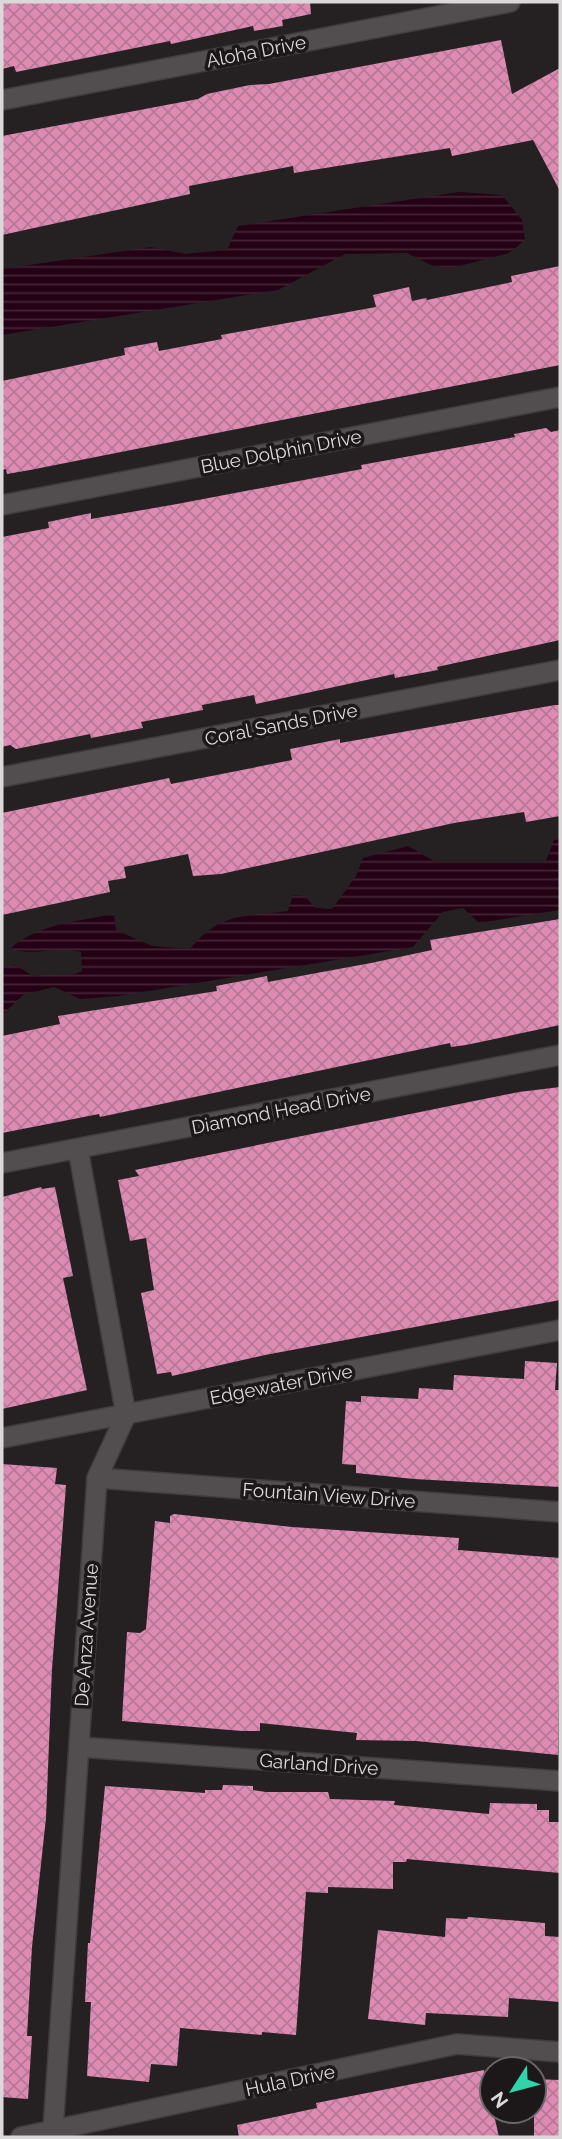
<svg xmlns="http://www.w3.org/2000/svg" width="562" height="2139" font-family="Raleway,sans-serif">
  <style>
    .water { fill: url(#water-rules) }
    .building { fill: url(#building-cross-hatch) }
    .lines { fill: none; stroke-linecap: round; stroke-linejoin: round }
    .service-casing { stroke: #403c3d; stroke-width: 22 }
    .service { stroke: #524d4f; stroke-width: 19 }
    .labels { text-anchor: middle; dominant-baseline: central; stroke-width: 7; stroke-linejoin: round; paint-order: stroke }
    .street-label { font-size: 19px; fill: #dbd8d9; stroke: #1c181a }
  </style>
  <defs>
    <pattern id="water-rules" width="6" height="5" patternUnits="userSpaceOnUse" patternTransform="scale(1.75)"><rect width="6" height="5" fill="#240114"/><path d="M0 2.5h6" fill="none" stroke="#432536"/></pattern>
    <pattern id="building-cross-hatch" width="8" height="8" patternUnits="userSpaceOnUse" patternTransform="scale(1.75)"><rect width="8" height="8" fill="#dd8bb2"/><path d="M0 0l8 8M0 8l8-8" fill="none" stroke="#b67896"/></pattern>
  </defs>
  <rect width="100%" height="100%" fill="#252123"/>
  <g class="water">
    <polygon points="459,192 502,195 522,220 525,240 509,253 452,268 433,266 407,253 345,254 278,290 2,335 2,269 151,247 185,254 227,250 238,226"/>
    <path d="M560 839V910L479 923 463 908 443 912 413 947 119 996 80 999 54 987 23 995 2 1015V968L16 965 34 977C51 972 67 979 82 971L81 952C55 945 38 957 10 949 37 924 79 921 114 914L116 930 152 946 190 949C220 912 244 917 288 911L293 895 305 896 315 908 332 909 356 876 363 858 408 846 436 862 545 863 554 840Z"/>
  </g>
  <g class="building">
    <polygon points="2,2 310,2 311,14 282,20 283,26 254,31 253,26 171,44 170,41 16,72 14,66 2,69"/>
    <polygon points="501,40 512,94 560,68 560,191 533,140 452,156 450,148 294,173 293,166 189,186 190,194 2,235 2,136 198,99 207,94 250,85 269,84"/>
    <polygon points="560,266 560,365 30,470 7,474 6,469 2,470 2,381 125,355 124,348 157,342 159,351 222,339 221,335 376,307 373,295 409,287 412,301 426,298 427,300 512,282 511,276"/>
    <polygon points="546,428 551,432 560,430 560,640 437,667 438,670 395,678 394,674 256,704 254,695 202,705 203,710 141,722 143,728 91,738 90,734 16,749 10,745 2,747 2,537 49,528 48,522 91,513 91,519 177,504 362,469 361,465 515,437 514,434"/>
    <polygon points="555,705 560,705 560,816 526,822 524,812 454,823 221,874 193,876 188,854 124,867 126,878 108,881 110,892 2,915 2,813 169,778 171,784 292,760 290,749 340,739 340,743"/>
    <polygon points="560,919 560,1025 466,1045 451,1047 450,1043 100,1117 99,1114 2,1133 2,1036 60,1024 58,1016 217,991 216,986 267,976 268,982 371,963 432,950 430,940"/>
    <polygon points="560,1087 560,1300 265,1355 172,1376 171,1372 157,1374 141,1293 154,1290 146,1238 130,1241 118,1180 139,1176 135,1170 519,1092"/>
    <polygon points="41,1187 42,1189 55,1187 73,1276 63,1278 87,1390 2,1409 2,1197"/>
    <polygon points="525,1361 557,1363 555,1390 560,1390 560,1487 414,1479 356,1473 356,1465 342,1464 346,1401 361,1402 361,1396 418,1399 419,1388 453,1390 454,1375 524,1379"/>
    <polygon points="2,1464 57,1468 55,1484 66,1485 52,1669 46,1818 32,1947 27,2036 32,2036 28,2099 2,2097"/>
    <polygon points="174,1514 292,1527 459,1538 458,1550 560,1558 558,1755 416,1741 356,1740 357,1733 260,1723 260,1731 242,1731 122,1721 127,1632 140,1633 146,1629 155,1521 170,1523 170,1516"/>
    <polygon points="223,1785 253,1786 253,1790 266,1792 328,1792 330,1799 395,1801 394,1805 489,1814 490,1803 537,1804 537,1810 549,1810 549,1822 560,1822 560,1873 407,1859 406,1862 393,1862 393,1889 328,1887 328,1893 306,1892 296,2035 262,2032 262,2035 180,2028 177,2066 151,2064 149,2082 87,2076 91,2002 85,2002 88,1943 90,1943 105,1786 205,1793 205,1790 222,1790"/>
    <polygon points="468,1917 545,1923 545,1936 560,1937 560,2002 509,1998 508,2017 426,2013 425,2025 368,2019 378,1930 445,1937 446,1918 467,1919"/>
    <polygon points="484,2070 499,2137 239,2137 237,2125 317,2108 316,2103"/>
    <polygon points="534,2079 560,2080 560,2137 534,2137"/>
  </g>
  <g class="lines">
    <g class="service-casing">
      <g id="service">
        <polyline points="2,100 510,2"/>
        <polyline points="2,505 560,397"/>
        <polyline points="2,777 560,670"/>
        <polyline points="2,1163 560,1055"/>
        <polyline points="2,1438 560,1330"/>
        <polyline points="97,1478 560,1512"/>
        <polyline points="79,1747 560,1781"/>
        <polyline points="53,2130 97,1478 126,1415 78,1149"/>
        <polyline points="21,2137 457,2044 560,2052"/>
      </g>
    </g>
    <use href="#service" class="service"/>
  </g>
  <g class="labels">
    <g class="street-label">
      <text transform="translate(256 51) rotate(-11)">Aloha Drive</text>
      <text transform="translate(281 451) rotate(-11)">Blue Dolphin Drive</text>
      <text transform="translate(281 724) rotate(-11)">Coral Sands Drive</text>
      <text transform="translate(281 1110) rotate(-11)">Diamond Head Drive</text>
      <text transform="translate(281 1384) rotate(-11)">Edgewater Drive</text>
      <text transform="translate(329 1495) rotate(4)">Fountain View Drive</text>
      <text transform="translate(86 1635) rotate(-86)">De Anza Avenue</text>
      <text transform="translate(319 1764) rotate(4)">Garland Drive</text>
      <text transform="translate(290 2080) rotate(-12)">Hula Drive</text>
    </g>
  </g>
  <rect width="562" height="2139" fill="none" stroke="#dbd8d9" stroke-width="7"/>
  <g transform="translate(513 2090) rotate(234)"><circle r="33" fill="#1c181a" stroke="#686566" stroke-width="2"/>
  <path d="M0-5L12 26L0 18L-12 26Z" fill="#2fd4aa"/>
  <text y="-10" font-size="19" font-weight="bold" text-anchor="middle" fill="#dbd8d9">N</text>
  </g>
</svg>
